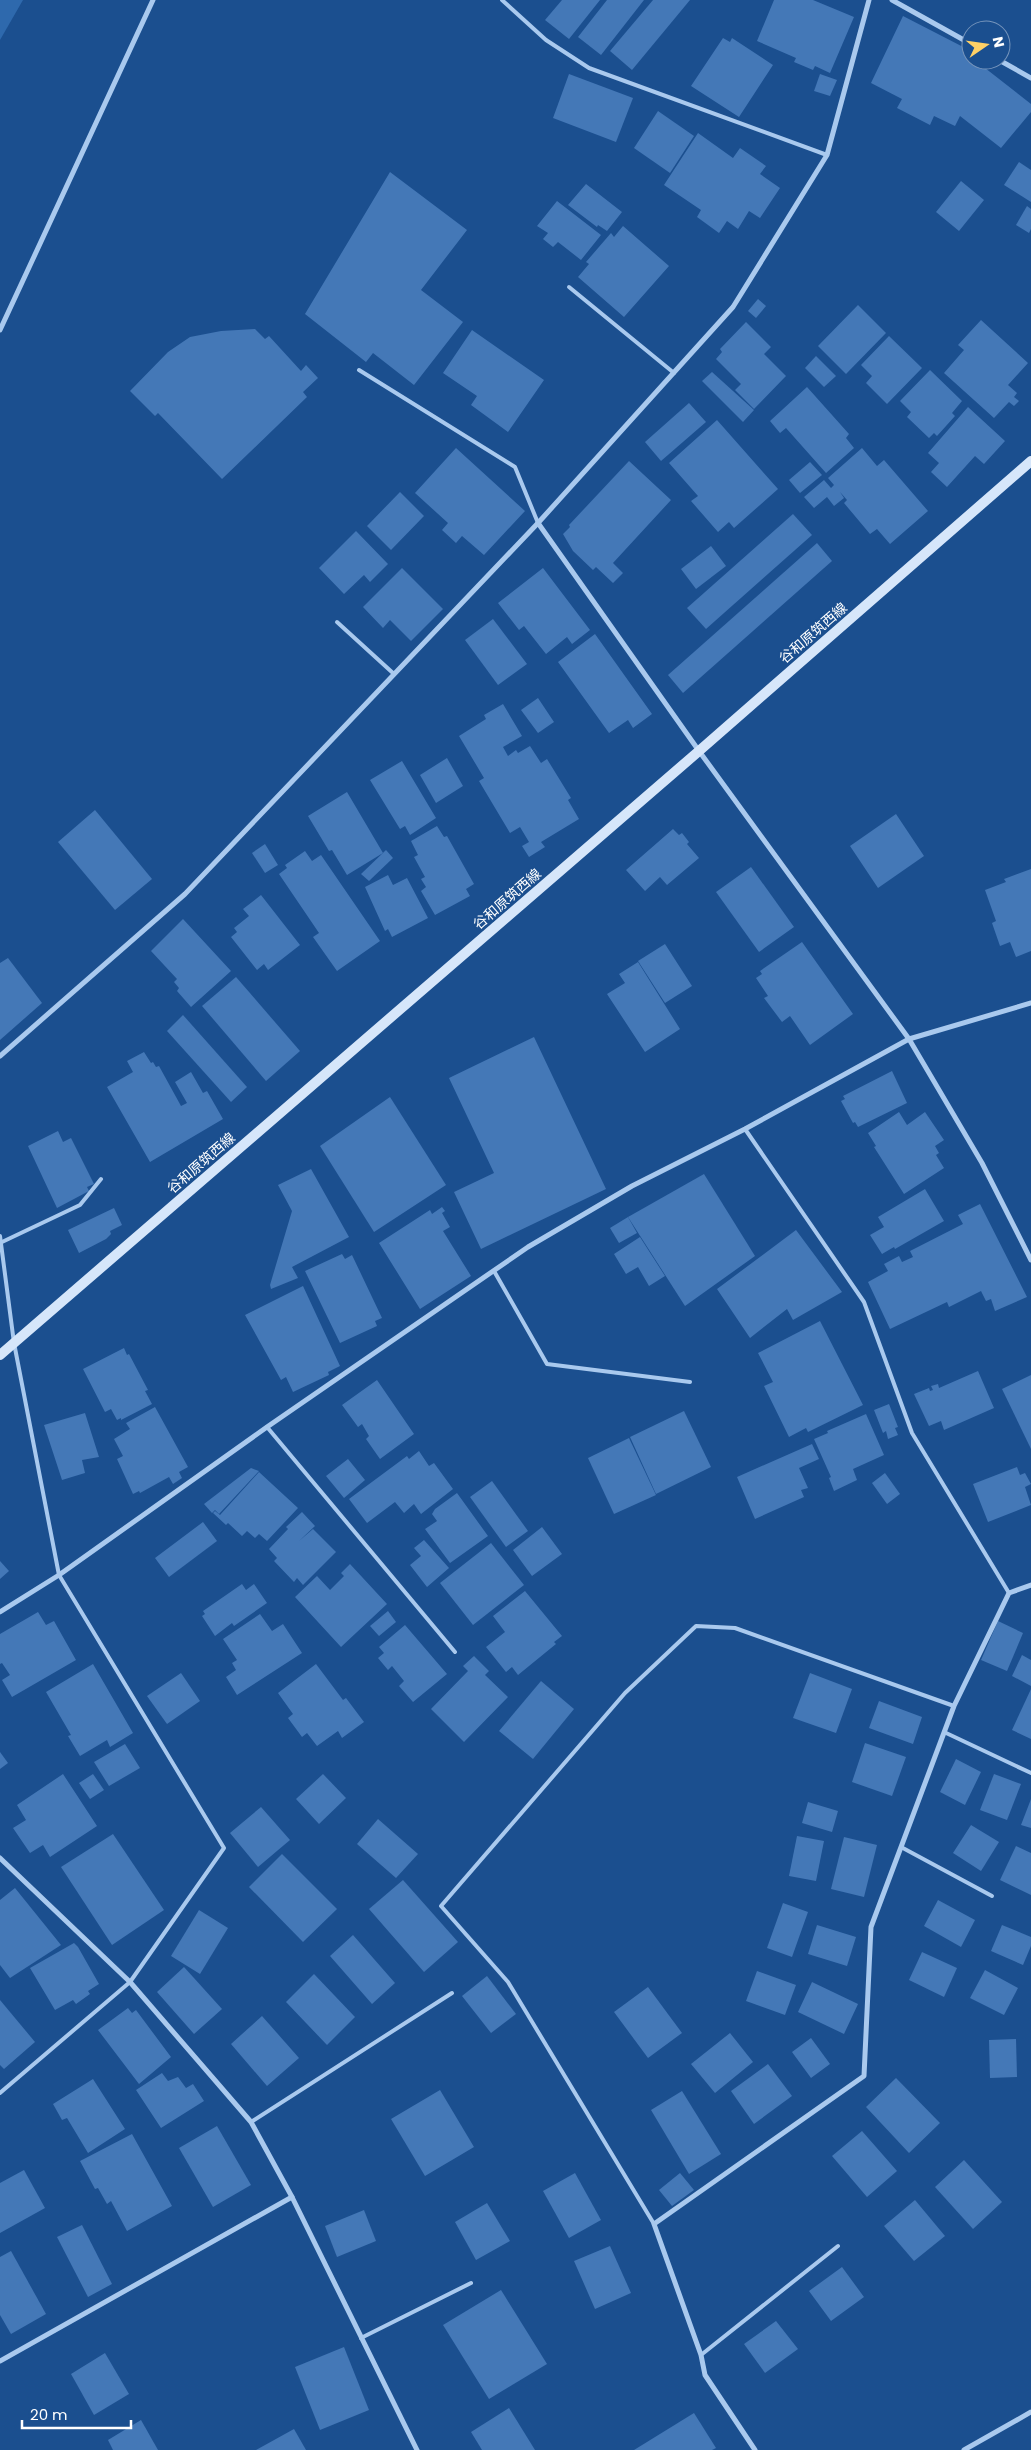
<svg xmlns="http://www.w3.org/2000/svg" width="1031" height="2450" font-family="Poppins,'Noto Sans JP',sans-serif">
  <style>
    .green { fill: #2e69ad }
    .building { fill: #4478b7 }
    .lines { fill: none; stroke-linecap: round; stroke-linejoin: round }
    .lane { stroke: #a9c9ee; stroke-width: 4 }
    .street { stroke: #a9c9ee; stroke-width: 5 }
    .secondary { stroke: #d6e6fa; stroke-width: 10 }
    .labels { text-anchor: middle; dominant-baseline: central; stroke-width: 4; stroke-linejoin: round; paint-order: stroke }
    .street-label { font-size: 14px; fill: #fff; stroke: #1b4f8f }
  </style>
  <rect width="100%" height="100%" fill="#1b4f8f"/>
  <polygon class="green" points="0,0 23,0 0,40"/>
  <g class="building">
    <polygon points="562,0 600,0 569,39 545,20"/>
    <polygon points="607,0 644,0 601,55 578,37"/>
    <polygon points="653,0 690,0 632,70 610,51"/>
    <polygon points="774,0 813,0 854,17 830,73 815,66 813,70 794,62 796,58 757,41"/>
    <polygon points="903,16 971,51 971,60 989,60 985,68 1031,104 1031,112 1001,148 960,116 955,126 934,116 930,125 897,108 902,99 871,83"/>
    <polygon points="723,38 730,42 732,38 773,65 739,117 691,86"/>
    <polygon points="569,74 633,98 616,142 553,118"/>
    <polygon points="820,74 837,80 830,96 814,91"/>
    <polygon points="658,111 694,136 670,173 634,148"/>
    <polygon points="698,133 733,158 740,148 766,166 760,174 780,188 760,218 749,211 738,229 727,221 719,233 697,217 701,210 664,185"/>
    <polygon points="1019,162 1031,170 1031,202 1004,185"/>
    <polygon points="390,172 467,230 421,290 463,322 414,385 373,353 366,362 305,314"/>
    <polygon points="961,181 984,200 959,231 936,212"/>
    <polygon points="586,184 622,212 607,231 598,225 597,227 568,205"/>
    <polygon points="557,201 601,235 581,260 558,242 553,247 543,239 548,233 537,226"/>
    <polygon points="1027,206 1031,209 1031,229 1029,233 1016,225"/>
    <polygon points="623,226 669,266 624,317 578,277 589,264 586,262 611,233 614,237"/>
    <polygon points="758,299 766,306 756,318 748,311"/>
    <polygon points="858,305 886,333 846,374 818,346"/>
    <polygon points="981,320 1028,363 1008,385 1017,393 1014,397 1019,401 1014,406 1009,402 994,418 944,373 964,350 958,345"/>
    <polygon points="746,322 771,347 764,354 786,376 754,409 735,390 741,384 716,359 722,352 720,349"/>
    <polygon points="255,329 265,339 269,336 301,371 306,365 318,378 303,392 307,397 222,479 158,413 155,416 130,391 168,352 190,337 221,331"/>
    <polygon points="472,330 544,380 508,432 471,405 477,396 443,373"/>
    <polygon points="889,336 922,368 887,404 866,383 872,376 861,365"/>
    <polygon points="816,356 836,376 824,387 805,368"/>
    <polygon points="930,370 962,401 952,413 955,416 937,436 934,433 929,438 907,417 911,412 900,401"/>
    <polygon points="712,372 754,410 743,422 702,381"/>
    <polygon points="807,387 849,434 846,438 854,448 826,473 786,428 780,433 770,421"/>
    <polygon points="689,403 706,422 661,461 645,442"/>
    <polygon points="968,407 1005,441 984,464 975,456 947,487 931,472 939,463 928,453"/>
    <polygon points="717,420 778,489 734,528 729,522 718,532 691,501 698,496 669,463"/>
    <polygon points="456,448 525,511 484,555 462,536 456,543 442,530 448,523 415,493"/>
    <polygon points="862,448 877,466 884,460 928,511 890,544 877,529 870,534 844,503 847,500 840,492 844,498 834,506 827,497 814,508 804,497 824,480 831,488 834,485 828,478"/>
    <polygon points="629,461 671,500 613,563 623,573 613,583 596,567 593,570 573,551 563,534 570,527 569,525"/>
    <polygon points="810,462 822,475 800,493 789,480"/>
    <polygon points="400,492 424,516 391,550 367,526"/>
    <polygon points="793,514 812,535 706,629 687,608"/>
    <polygon points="356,531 388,564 370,582 364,575 344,594 319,568"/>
    <polygon points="817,543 832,561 683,693 668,675"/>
    <polygon points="711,546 726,566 696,589 681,569"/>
    <polygon points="402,568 443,609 411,641 390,620 383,628 363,607"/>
    <polygon points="543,568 590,630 572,644 567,637 546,654 524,626 519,630 498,603"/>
    <polygon points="493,619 527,664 498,685 465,640"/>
    <polygon points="595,634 652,714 633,728 628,720 609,733 558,662"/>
    <polygon points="538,698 554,722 538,733 521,710"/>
    <polygon points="503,704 522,736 503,747 508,756 516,750 518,753 530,746 541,763 547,759 571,798 568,800 579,819 541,842 545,847 529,857 522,846 529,842 520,827 510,833 479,781 484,778 459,736 486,719 484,715"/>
    <polygon points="447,758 463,786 436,803 420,775"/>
    <polygon points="402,761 436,818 410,835 405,826 400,829 370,780"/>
    <polygon points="347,792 383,853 347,875 332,850 329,851 308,816"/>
    <polygon points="95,810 152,879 115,910 58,842"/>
    <polygon points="896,814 924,856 878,888 850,846"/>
    <polygon points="437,826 444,837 447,836 474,884 466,889 470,896 435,915 421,891 426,887 421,879 425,877 414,857 418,855 411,841"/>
    <polygon points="673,829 679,835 682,833 689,842 687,844 699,858 667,885 660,877 645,891 626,870"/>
    <polygon points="265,844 278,865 265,873 252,853"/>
    <polygon points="386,850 393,858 369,881 361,874"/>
    <polygon points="305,851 312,861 321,855 380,941 337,971 313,937 319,933 279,874 287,868 285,865"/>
    <polygon points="751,867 794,927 759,952 716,892"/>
    <polygon points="1031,869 1031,951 1016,957 1010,942 1000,946 992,923 996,921 985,890 1006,882 1004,879"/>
    <polygon points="388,875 393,885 407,878 428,918 392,937 388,929 385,931 365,887"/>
    <polygon points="261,895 300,945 268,970 264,964 257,970 231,937 237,932 234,928 249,916 243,909"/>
    <polygon points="183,919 231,971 191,1007 177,991 179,988 174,982 177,979 151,951"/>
    <polygon points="802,942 853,1014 810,1045 790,1016 782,1022 764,998 768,996 756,978 762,974 760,971"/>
    <polygon points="665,944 692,986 665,1003 638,961"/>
    <polygon points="8,958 42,1003 0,1040 0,963"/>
    <polygon points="638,962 680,1029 645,1052 607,994 625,983 619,974"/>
    <polygon points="236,977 300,1051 266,1081 202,1006"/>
    <polygon points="183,1015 247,1087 231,1102 167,1031"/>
    <polygon points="534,1037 606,1189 481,1249 454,1192 494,1173 449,1078"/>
    <polygon points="144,1052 151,1063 153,1062 156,1067 159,1066 181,1106 187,1103 175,1082 191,1072 203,1093 207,1091 223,1119 150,1162 107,1087 133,1072 127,1061"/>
    <polygon points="892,1071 907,1103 858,1127 855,1122 853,1123 841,1101 845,1099 843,1096"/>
    <polygon points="390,1097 446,1185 374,1232 320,1146"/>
    <polygon points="899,1112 907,1125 925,1112 944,1140 935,1146 939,1153 936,1155 944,1168 904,1194 874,1147 876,1146 868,1133"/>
    <polygon points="58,1131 63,1142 71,1138 94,1184 87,1187 89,1191 57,1208 28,1146"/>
    <polygon points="311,1169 349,1237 292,1267 298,1278 271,1289 270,1285 292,1211 278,1185"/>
    <polygon points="704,1174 755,1256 685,1306 628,1217"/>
    <polygon points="925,1189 944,1221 895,1249 894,1247 882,1254 870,1235 884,1227 878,1217"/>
    <polygon points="980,1204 1027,1297 995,1311 991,1299 986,1301 981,1291 949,1307 947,1302 890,1329 868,1282 888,1271 884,1264 899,1256 902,1262 913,1257 910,1251 963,1224 958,1215"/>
    <polygon points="442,1207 445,1211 442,1213 450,1227 443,1231 471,1276 420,1309 379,1243 430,1210 432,1214"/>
    <polygon points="114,1208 122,1225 110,1231 111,1234 106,1239 79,1253 68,1230"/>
    <polygon points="628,1217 637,1233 619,1243 610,1228"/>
    <polygon points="796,1230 842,1292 793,1320 787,1309 750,1338 717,1289"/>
    <polygon points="640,1237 665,1276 649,1286 638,1267 626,1274 614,1254"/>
    <polygon points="342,1254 345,1259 352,1255 382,1318 375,1321 377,1326 340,1343 305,1271"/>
    <polygon points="303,1286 340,1366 328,1372 329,1375 293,1392 286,1377 281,1380 245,1315"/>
    <polygon points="820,1321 863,1405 808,1432 806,1428 789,1437 764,1386 773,1382 758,1353"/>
    <polygon points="124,1348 127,1355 129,1354 148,1390 145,1391 152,1404 121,1420 121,1418 117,1420 111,1409 105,1412 83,1369"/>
    <polygon points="978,1371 994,1408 944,1430 941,1421 929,1426 914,1394 929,1388 930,1391 933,1390 931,1386 938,1384 939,1388"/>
    <polygon points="1031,1375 1031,1449 1002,1389"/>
    <polygon points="377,1380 414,1434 380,1459 366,1439 369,1436 362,1424 358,1427 342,1405"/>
    <polygon points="889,1404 898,1427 895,1428 898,1435 888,1439 886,1431 883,1433 874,1410"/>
    <polygon points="155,1407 188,1467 179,1472 182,1478 173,1484 169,1477 140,1493 139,1491 133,1494 117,1459 123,1456 114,1439 130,1429 126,1423"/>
    <polygon points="684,1411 711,1467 656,1494 630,1437"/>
    <polygon points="85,1413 99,1457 82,1460 85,1473 62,1480 44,1425"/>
    <polygon points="866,1414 884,1455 853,1469 857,1480 834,1491 829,1478 831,1477 814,1439 828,1433 827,1431"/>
    <polygon points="629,1438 656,1495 614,1514 588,1458"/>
    <polygon points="812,1444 819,1459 799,1468 808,1488 801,1490 804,1497 755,1519 737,1477"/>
    <polygon points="419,1451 429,1466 434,1463 453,1489 421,1514 414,1504 404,1513 395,1502 367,1523 349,1499 407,1456 409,1459"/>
    <polygon points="348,1459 365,1480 344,1498 326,1476"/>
    <polygon points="1017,1467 1020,1475 1025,1473 1031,1484 1025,1487 1031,1505 988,1522 973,1484"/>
    <polygon points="251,1468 259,1471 219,1514 215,1510 212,1513 204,1504"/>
    <polygon points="259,1472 298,1508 267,1541 259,1534 255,1538 247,1531 242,1536 228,1523 226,1525 213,1513 215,1511 220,1515"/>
    <polygon points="885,1473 900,1494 887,1504 872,1483"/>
    <polygon points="492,1481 528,1531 506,1547 470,1497"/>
    <polygon points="457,1493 488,1536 450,1563 425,1529 437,1521 432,1514 435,1509"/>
    <polygon points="302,1512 315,1526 299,1541 313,1529 336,1552 303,1585 297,1578 294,1582 274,1561 277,1558 269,1549 288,1529 286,1527"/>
    <polygon points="203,1522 217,1541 169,1577 155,1558"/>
    <polygon points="542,1527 562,1554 532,1576 513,1550"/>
    <polygon points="424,1540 449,1568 427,1587 410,1565 421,1556 414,1548"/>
    <polygon points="491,1543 524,1585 473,1625 440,1583"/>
    <polygon points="0,1561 9,1571 0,1579"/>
    <polygon points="350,1564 387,1604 341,1647 295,1597 317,1576 330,1590 344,1576 341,1573"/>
    <polygon points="242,1584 246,1590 254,1584 267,1603 234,1626 232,1623 215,1636 202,1616 205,1614 203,1611"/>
    <polygon points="525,1591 562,1636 554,1642 556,1644 518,1675 512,1667 506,1672 486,1647 505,1632 493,1616"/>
    <polygon points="388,1611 396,1622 379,1636 370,1626"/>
    <polygon points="38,1612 46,1625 54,1621 76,1660 12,1697 2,1680 10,1675 2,1663 0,1664 0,1634"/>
    <polygon points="260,1614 272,1631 283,1624 302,1653 237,1695 226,1677 236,1670 232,1663 237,1660 223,1639"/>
    <polygon points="998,1621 1023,1633 1007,1671 981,1660"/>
    <polygon points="405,1625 447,1674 413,1702 399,1686 404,1681 392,1666 388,1670 378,1658 384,1653 379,1647"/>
    <polygon points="1022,1655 1031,1660 1031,1686 1012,1676"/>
    <polygon points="474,1656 489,1671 485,1675 508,1697 464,1742 431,1709 468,1671 463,1666"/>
    <polygon points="93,1664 133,1733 110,1747 107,1740 80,1756 68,1736 71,1735 46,1692"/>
    <polygon points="316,1664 343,1700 346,1698 364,1722 342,1738 338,1731 317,1746 307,1733 302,1737 288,1718 293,1714 278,1693"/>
    <polygon points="181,1673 200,1701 167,1724 147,1696"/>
    <polygon points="810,1673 852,1689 836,1733 793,1718"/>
    <polygon points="541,1681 574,1709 533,1759 499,1731"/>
    <polygon points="1031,1689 1031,1739 1012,1730"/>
    <polygon points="879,1701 922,1717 913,1744 869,1728"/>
    <polygon points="865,1743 906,1757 892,1796 852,1782"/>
    <polygon points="125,1744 140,1768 109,1786 94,1762"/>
    <polygon points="0,1752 8,1763 0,1769"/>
    <polygon points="956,1759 981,1772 965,1805 940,1792"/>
    <polygon points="63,1774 97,1826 50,1857 43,1845 30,1853 13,1828 26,1820 17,1805"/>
    <polygon points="93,1774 104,1790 90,1799 79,1783"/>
    <polygon points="323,1774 346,1798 319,1824 296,1799"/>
    <polygon points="994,1774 1021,1784 1007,1820 980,1810"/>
    <polygon points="1031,1799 1031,1828 1021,1825"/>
    <polygon points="808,1802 838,1811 832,1832 802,1823"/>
    <polygon points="261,1807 290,1840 258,1867 230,1833"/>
    <polygon points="378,1819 418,1854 396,1878 357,1844"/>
    <polygon points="971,1825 999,1842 981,1871 953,1853"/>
    <polygon points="113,1834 164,1910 112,1945 61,1867"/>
    <polygon points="797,1836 824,1841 816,1881 789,1876"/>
    <polygon points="844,1837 877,1845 864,1897 831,1889"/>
    <polygon points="1016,1846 1031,1853 1031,1895 1000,1880"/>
    <polygon points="282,1854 337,1909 303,1942 249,1887"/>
    <polygon points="403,1880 458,1942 424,1972 369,1909"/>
    <polygon points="15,1888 61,1945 10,1978 0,1965 0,1900"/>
    <polygon points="938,1900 975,1920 961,1947 924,1926"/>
    <polygon points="783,1903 808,1912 792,1957 767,1948"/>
    <polygon points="199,1910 228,1928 200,1974 171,1956"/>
    <polygon points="817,1925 856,1937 847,1966 808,1954"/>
    <polygon points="1002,1925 1031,1937 1031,1946 1023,1965 991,1951"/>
    <polygon points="353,1935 395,1983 372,2004 330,1956"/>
    <polygon points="74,1943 78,1947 99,1984 88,1991 90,1994 76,2004 73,2000 55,2010 30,1968"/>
    <polygon points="922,1952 957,1968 944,1997 909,1980"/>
    <polygon points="184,1967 222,2009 194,2034 157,1992"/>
    <polygon points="985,1970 1018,1988 1004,2015 970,1998"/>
    <polygon points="757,1971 796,1985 785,2015 746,2001"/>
    <polygon points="314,1974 355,2017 327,2045 286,2002"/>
    <polygon points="487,1976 516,2014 491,2033 462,1996"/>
    <polygon points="812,1982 858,2004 844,2034 798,2012"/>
    <polygon points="648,1987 682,2033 648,2058 614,2012"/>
    <polygon points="0,2000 35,2042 4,2069 0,2065"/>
    <polygon points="128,2008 132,2013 136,2010 171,2057 139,2084 98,2030"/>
    <polygon points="262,2016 299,2058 267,2086 231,2044"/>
    <polygon points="730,2033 753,2062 715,2093 691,2064"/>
    <polygon points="811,2038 830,2064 811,2078 792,2052"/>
    <polygon points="1016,2039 1017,2077 990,2078 989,2040"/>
    <polygon points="768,2064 792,2096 754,2124 731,2091"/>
    <polygon points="162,2073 168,2081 178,2077 186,2088 193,2084 204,2101 161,2128 136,2090"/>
    <polygon points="896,2078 940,2123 909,2153 866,2107"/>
    <polygon points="93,2079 125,2129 88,2153 67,2118 62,2120 53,2104"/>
    <polygon points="440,2090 474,2147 425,2176 391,2119"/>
    <polygon points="682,2091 721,2154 689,2174 651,2110"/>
    <polygon points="217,2126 251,2185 213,2207 179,2148"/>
    <polygon points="862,2131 897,2171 867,2197 832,2156"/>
    <polygon points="132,2134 172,2206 127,2231 111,2201 107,2204 98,2188 95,2189 80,2161"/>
    <polygon points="964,2160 1002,2202 973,2229 935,2187"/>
    <polygon points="24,2170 45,2208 0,2233 0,2183"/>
    <polygon points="575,2173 601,2220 569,2238 543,2191"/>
    <polygon points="680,2173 694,2190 672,2206 659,2190"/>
    <polygon points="915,2200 945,2236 914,2261 884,2226"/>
    <polygon points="487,2203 510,2241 476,2260 455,2222"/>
    <polygon points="364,2210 376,2241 337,2257 325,2226"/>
    <polygon points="82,2225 112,2284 88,2297 57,2237"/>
    <polygon points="610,2246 631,2293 595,2309 574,2261"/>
    <polygon points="11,2251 46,2314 11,2334 0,2315 0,2257"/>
    <polygon points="842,2267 864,2297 831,2321 809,2291"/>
    <polygon points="501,2290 547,2364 489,2399 443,2325"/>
    <polygon points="776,2321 798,2349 765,2373 744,2344"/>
    <polygon points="344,2347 369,2410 320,2430 295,2367"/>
    <polygon points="105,2353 129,2394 94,2415 71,2374"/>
    <polygon points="509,2408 535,2450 482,2450 471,2432"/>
    <polygon points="694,2413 716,2448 712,2450 634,2450"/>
    <polygon points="141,2420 158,2450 113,2450 108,2440"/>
    <polygon points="294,2429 306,2450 256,2450"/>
  </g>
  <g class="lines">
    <g class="lane">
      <polyline points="502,0 546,40 589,68 827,155"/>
      <polyline points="569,287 674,373"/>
      <polyline points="359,370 515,467 538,523"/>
      <polyline points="337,622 394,674"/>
      <polyline points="745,1129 864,1302 912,1433 1009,1593"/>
      <polyline points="0,1236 14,1343 59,1575 224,1848 130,1982 0,2093"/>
      <polyline points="2,1242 80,1205 101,1179"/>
      <polyline points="494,1271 547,1364 690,1382"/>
      <polyline points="267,1427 455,1652"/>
      <polyline points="944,1732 1031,1773"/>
      <polyline points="901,1847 992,1896"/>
      <polyline points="251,2122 452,1993"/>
      <polyline points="654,2224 508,1982 441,1906 625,1693 696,1626 735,1628 954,1706"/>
      <polyline points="361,2338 471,2283"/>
      <polyline points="701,2355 838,2246"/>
    </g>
    <g class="street">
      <polyline points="892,0 971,44"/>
      <polyline points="999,60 1031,78"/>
      <polyline points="0,330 153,0"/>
      <polyline points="538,523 699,751 909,1039 982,1163 1031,1260"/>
      <polyline points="0,1056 185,894 538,523 733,307 827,155 869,0"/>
      <polyline points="0,1612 59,1575 267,1427 528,1247 632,1186 745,1129 909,1039 1031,1003"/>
      <polyline points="0,1858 130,1982 251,2122 292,2197 417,2450"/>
      <polyline points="0,2361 292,2197"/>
      <polyline points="755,2450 705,2375 701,2355 654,2224 864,2076 871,1927 954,1706 1009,1593 1031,1585"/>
      <polyline points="964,2450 1031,2412"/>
    </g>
    <polyline class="secondary" points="0,1355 699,751 1031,461"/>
  </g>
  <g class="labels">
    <g class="street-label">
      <text transform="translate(813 633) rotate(-41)">谷和原筑西線</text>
      <text transform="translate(507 899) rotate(-41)">谷和原筑西線</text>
      <text transform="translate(201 1163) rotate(-41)">谷和原筑西線</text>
    </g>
  </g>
  <g transform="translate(986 45) rotate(77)"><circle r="24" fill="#1b4f8f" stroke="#7695bc"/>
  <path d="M0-4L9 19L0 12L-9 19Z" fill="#ffd166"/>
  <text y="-8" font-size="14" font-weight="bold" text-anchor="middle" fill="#ffffff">N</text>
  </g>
  <path d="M22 2420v8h109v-8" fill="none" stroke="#ffffff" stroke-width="2.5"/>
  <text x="30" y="2420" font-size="15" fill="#ffffff" stroke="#1b4f8f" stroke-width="4" paint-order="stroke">20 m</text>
</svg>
